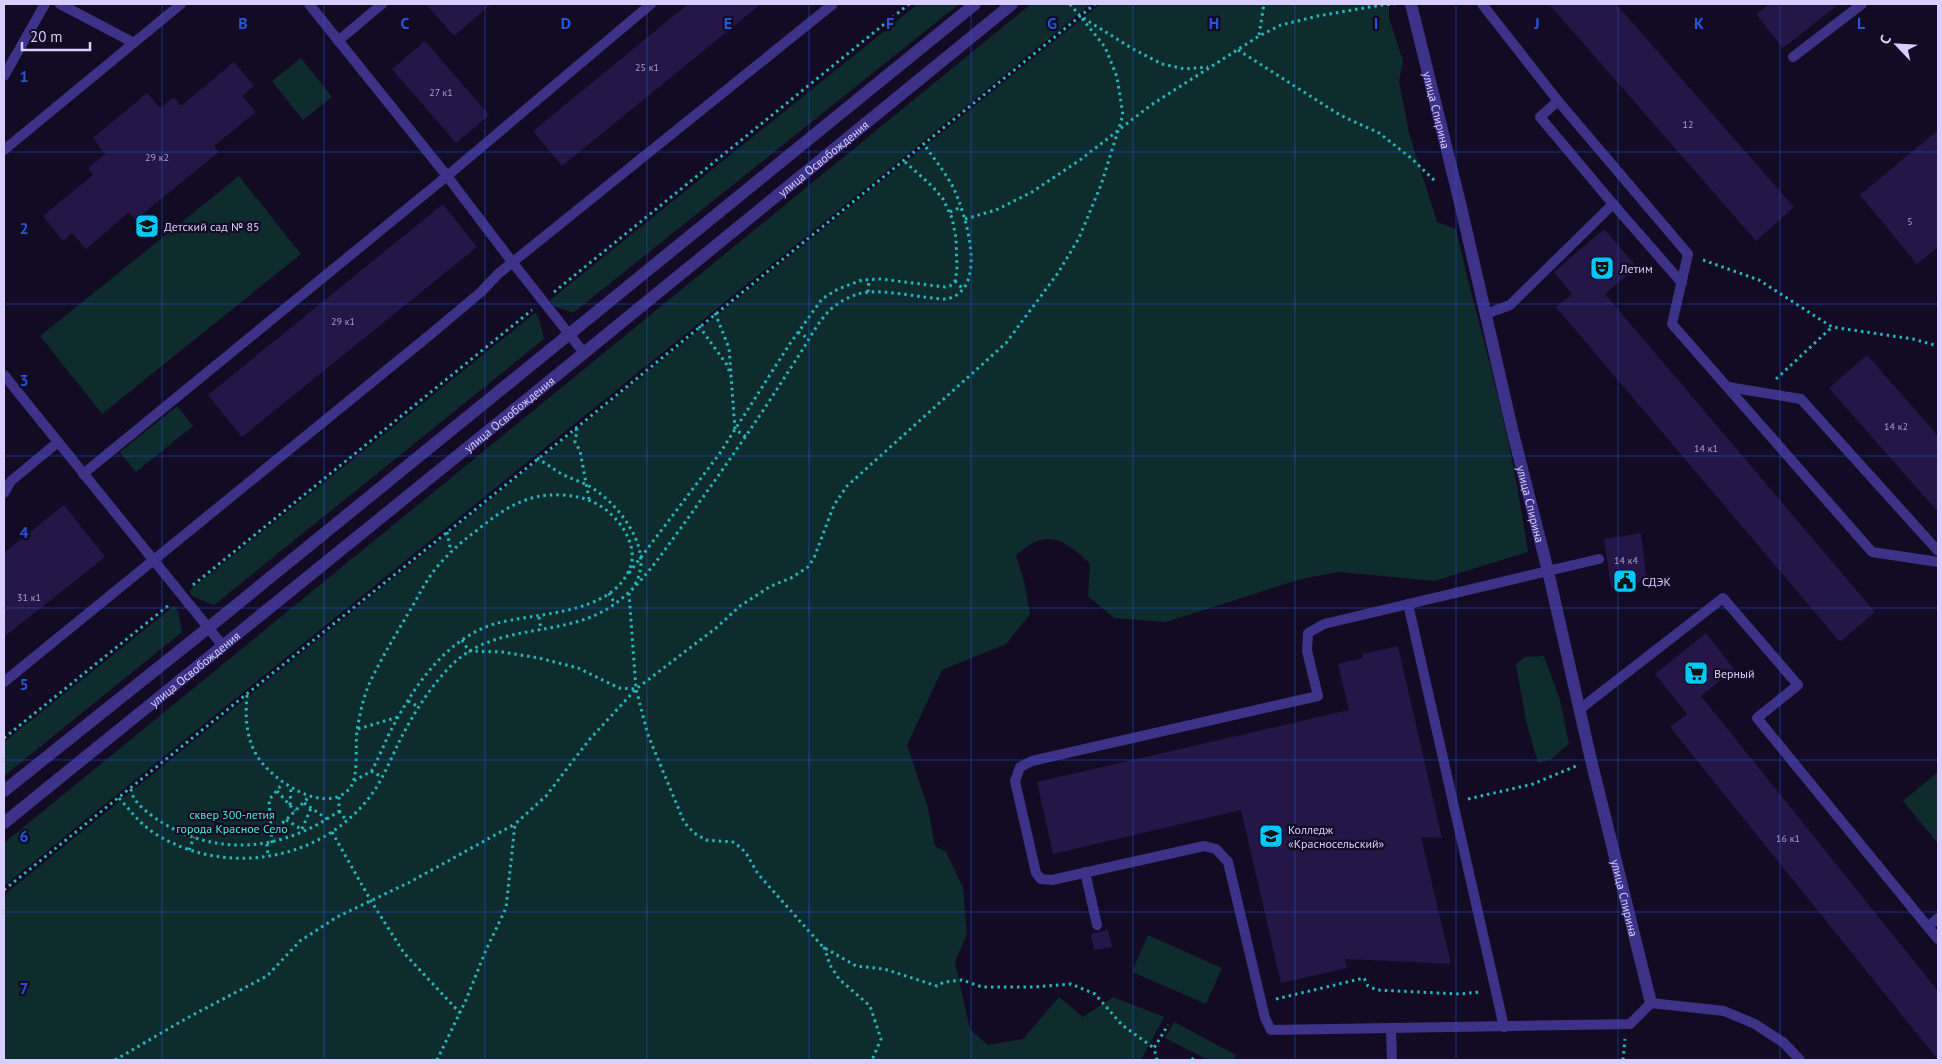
<svg xmlns="http://www.w3.org/2000/svg" width="1942" height="1064" font-family="'PT Sans',sans-serif">
  <style>
    .green { fill: #0e2c2e }
    .building { fill: #241646 }
    .lines { fill: none; stroke-linecap: round; stroke-linejoin: round }
    .path { stroke: #23b9be; stroke-width: 3; stroke-dasharray: 2.5 4; stroke-linecap: butt }
    .lane { stroke: #3d3287; stroke-width: 10 }
    .street { stroke: #3d3287; stroke-width: 12 }
    .grid { fill: none; stroke: #2654da; stroke-width: 1; stroke-opacity: 0.55 }
    .labels { text-anchor: middle; dominant-baseline: central; stroke-width: 4.5; stroke-linejoin: round; paint-order: stroke }
    .number-label { font-size: 10px; fill: #aba0d1 }
    .street-label { font-size: 12px; fill: #d8ceff; stroke: #120b23 }
    .poi-label { font-size: 12px; fill: #d8ceff; stroke: #120b23; text-anchor: start }
    .park-label { font-size: 12px; fill: #4eead2; stroke: #120b23 }
    .grid-label { font-size: 16px; text-anchor: middle; font-weight: bold; fill: #2654da; stroke: #120b23; stroke-width: 4.5; stroke-linejoin: round; paint-order: stroke }
  </style>
  <rect width="100%" height="100%" fill="#120b23"/>
  <g class="green">
    <polygon points="918,4 959,4 573,313 554,306 550,300"/>
    <polygon points="1031,4 1091,4 877,179 4,886 4,843"/>
    <path d="M1100 4H1389V18L1403 61 1399 81 1409 133 1437 222 1456 229C1467 279 1481 328 1493 377 1508 435 1519 493 1528 552L1434 581 1339 572 1301 579 1166 622 1114 618 1088 596 1090 564C1076 550 1057 532 1035 542 1028 545 1022 551 1016 555L1025 585 1030 614 1006 644 942 670 907 745 928 808 935 846 946 852 963 887 967 934 955 962 970 1029 988 1045 1023 1039 1059 997 1083 1017 1113 997 1164 1017 1141 1060H4V895Z"/>
    <polygon points="301,58 332,97 303,120 272,81"/>
    <polygon points="239,176 301,254 102,414 40,336"/>
    <polygon points="535,313 539,318 544,339 214,605 192,596 189,591"/>
    <polygon points="177,406 193,426 136,472 120,452"/>
    <polygon points="174,606 178,611 182,632 4,776 4,742"/>
    <polygon points="1544,656 1560,700 1569,743 1552,759 1538,763 1526,721 1516,664 1525,657"/>
    <polygon points="1938,772 1938,843 1903,801"/>
    <polygon points="1148,935 1222,968 1206,1004 1132,972"/>
    <polygon points="1174,1022 1236,1055 1234,1060 1208,1060 1165,1038"/>
  </g>
  <g class="building">
    <polygon points="426,4 491,4 454,36"/>
    <polygon points="688,4 761,4 562,166 533,131"/>
    <polygon points="1549,4 1616,4 1794,207 1756,241"/>
    <polygon points="1770,4 1839,4 1783,48 1756,14"/>
    <polygon points="425,41 489,115 456,143 392,69"/>
    <polygon points="234,62 254,86 242,96 256,112 214,146 219,152 135,220 129,212 86,249 72,233 63,241 43,216 93,175 88,168 105,154 93,138 147,93 160,108 174,97 181,106"/>
    <polygon points="1938,130 1938,247 1917,264 1860,195"/>
    <polygon points="443,204 477,247 242,437 208,395"/>
    <polygon points="1604,229 1637,267 1605,294 1875,612 1840,642 1556,307 1572,294 1554,272"/>
    <polygon points="1867,355 1938,436 1938,512 1829,388"/>
    <polygon points="64,505 105,557 4,637 4,553"/>
    <polygon points="1641,533 1647,581 1611,587 1604,539"/>
    <polygon points="1706,633 1734,669 1701,696 1938,991 1938,1060 1670,727 1687,714 1655,674"/>
    <polygon points="1398,646 1442,838 1421,837 1451,964 1345,959 1347,968 1281,983 1241,810 1053,854 1037,782 1349,710 1338,664 1363,658 1362,654"/>
    <polygon points="1108,930 1112,947 1094,950 1091,934"/>
  </g>
  <g class="lines">
    <g class="path">
      <polyline points="1070,4 1080,16 1133,49 1162,64 1185,69 1208,67"/>
      <polyline points="1259,35 1264,4"/>
      <polyline points="1238,50 1340,115 1379,133 1411,158 1436,182"/>
      <polyline points="950,212 961,207"/>
      <polyline points="965,219 996,210 1032,192 1080,160 1151,105 1259,36 1281,25 1318,16 1381,5 1395,4"/>
      <polyline points="1703,260 1759,280 1832,327 1913,339 1938,346"/>
      <polyline points="955,281 963,289"/>
      <polyline points="554,292 909,4"/>
      <polyline points="868,292 869,279"/>
      <polyline points="715,313 729,348 731,373"/>
      <polyline points="699,326 727,365 731,376 735,429 746,437"/>
      <polyline points="798,332 809,339"/>
      <polyline points="1776,379 1832,327"/>
      <polyline points="575,429 577,430 575,442 580,451 589,499"/>
      <path d="M537 458C545 463 552 468 560 473 573 480 587 483 598 492 624 511 655 554 634 586"/>
      <polyline points="447,532 451,552"/>
      <polyline points="629,573 720,453 789,345 822,299 838,289 862,280 881,279 945,287 950,286 955,281 957,270 956,238 952,218 943,199 933,187 904,161"/>
      <polyline points="193,585 532,310"/>
      <polyline points="609,593 615,604"/>
      <polyline points="629,593 636,689 648,735 684,822 694,833 706,840 733,842 740,847 746,853 758,874 823,947 856,966 884,969 937,986 944,982 962,980 982,987 1033,987 1071,984 1095,994 1122,1025 1154,1048"/>
      <polyline points="539,617 541,630"/>
      <polyline points="462,640 469,651 502,652 539,658 578,668 619,688 635,689"/>
      <path d="M247 695C245 717 246 737 257 756 272 780 325 817 350 788 359 776 355 747 357 731 360 712 364 693 373 676 385 652 399 629 412 607 420 593 427 579 437 567 449 553 462 541 476 531 502 510 526 493 561 495 586 496 604 504 620 524 629 536 636 553 630 568 611 616 535 612 494 624 444 640 413 688 390 732 386 740 376 764 372 770 368 774 359 777 354 781"/>
      <polyline points="408,701 419,707"/>
      <polyline points="358,729 398,717"/>
      <polyline points="4,738 169,605"/>
      <polyline points="371,771 382,777"/>
      <path d="M131 789C132 802 148 813 158 820 217 858 283 851 339 811V796"/>
      <polyline points="277,791 295,811"/>
      <path d="M119 798C131 811 138 822 154 833 226 879 328 861 376 788 386 772 393 754 401 738 415 711 433 682 456 661 502 621 568 639 616 603 642 584 660 556 678 532 709 489 739 447 768 403 779 386 790 369 801 352 810 338 818 322 829 311 837 303 848 297 858 294 881 287 921 299 947 299 989 289 966 216 954 189 946 173 934 159 924 144"/>
      <polyline points="1468,799 1533,784 1576,766"/>
      <polyline points="304,803 327,819"/>
      <polyline points="290,805 291,788"/>
      <polyline points="339,811 347,821"/>
      <polyline points="286,820 303,830"/>
      <polyline points="302,829 311,808"/>
      <polyline points="272,831 286,820 310,796"/>
      <polyline points="332,832 371,901 404,953 460,1013"/>
      <polyline points="272,843 269,800 283,783"/>
      <polyline points="267,844 268,856"/>
      <polyline points="189,850 194,837"/>
      <polyline points="4,890 575,429 1095,4"/>
      <polyline points="824,947 830,965 839,979 870,1006 881,1039 872,1060"/>
      <polyline points="1276,999 1364,978 1368,986 1377,990 1459,994 1480,992"/>
      <polyline points="115,1060 187,1018 267,976 300,941 337,917 410,882 515,824"/>
      <polyline points="437,1060 466,1000 486,950 506,908 515,824 546,796 589,740 636,689 716,628 740,606 771,586 791,578 808,567 814,558 834,505 847,486 1006,343 1058,273 1079,238 1101,185 1123,115 1117,77 1105,47 1080,16"/>
      <polyline points="1157,1060 1154,1048 1168,1025"/>
      <polyline points="1192,1060 1194,1057"/>
      <polyline points="1623,1060 1625,1039"/>
    </g>
    <g class="lane">
      <polyline points="60,4 134,43"/>
      <polyline points="309,4 447,176 513,263 584,353"/>
      <polyline points="1482,4 1558,101 1688,254 1672,324 1872,552 1938,562"/>
      <polyline points="338,41 382,4"/>
      <polyline points="1793,57 1862,4"/>
      <polyline points="4,76 45,4"/>
      <polyline points="1558,101 1540,117 1613,204"/>
      <polyline points="4,150 181,4"/>
      <polyline points="1486,314 1510,305 1613,204 1682,283"/>
      <polyline points="4,375 223,646"/>
      <polyline points="1728,387 1801,399 1938,551"/>
      <polyline points="83,474 447,176 651,4"/>
      <polyline points="4,493 11,481 58,442"/>
      <polyline points="1599,559 1324,624 1308,633 1307,651 1318,696 1032,761 1020,767 1015,781 1036,873 1041,879 1052,880 1204,846 1216,849 1228,862 1265,1018 1271,1030 1630,1024 1651,1003 1724,1011 1755,1024 1784,1043 1800,1060"/>
      <polyline points="1408,604 1504,1027"/>
      <polyline points="4,682 431,334 481,292 498,274 833,4"/>
      <polyline points="1580,709 1723,598 1798,685 1757,718 1928,927"/>
      <polyline points="1085,872 1097,925"/>
      <polyline points="1938,918 1928,927 1938,939"/>
      <polyline points="1391,1029 1392,1060"/>
    </g>
    <g class="street">
      <path id="s1" d="M1411 4 1461 207 1513 433 1548 571 1591 760 1651 1003"/>
      <polyline points="4,791 208,628 975,4"/>
      <path id="s2" d="M4 823 541 388 1012 4"/>
    </g>
  </g>
  <path class="grid" d="M162 4V1060M324 4V1060M485 4V1060M647 4V1060M809 4V1060M971 4V1060M1133 4V1060M1295 4V1060M1456 4V1060M1618 4V1060M1780 4V1060M4 152H1938M4 304H1938M4 456H1938M4 608H1938M4 760H1938M4 912H1938"/>
  <defs>
    <g id="school-square" transform="scale(1.25)"><rect x="-9" y="-9" width="18" height="18" rx="4" fill="#00c8f9" stroke="#120b23"/><path d="M0-5L7-2L0 1L-7-2ZM-4 1L0 2.5L4 1V4Q0 6-4 4Z" fill="#111"/></g>
    <g id="theatre-square" transform="scale(1.25)"><rect x="-9" y="-9" width="18" height="18" rx="4" fill="#00c8f9" stroke="#120b23"/><path d="M-5-5.5Q0-4 5-5.5V0Q5 5 0 6Q-5 5-5 0ZM-3.3-2.5H-1v1.5H-3.3ZM1-2.5H3.3v1.5H1ZM-2.8 1Q0 5.5 2.8 1Z" fill="#111"/></g>
    <g id="civic-square" transform="scale(1.25)"><rect x="-9" y="-9" width="18" height="18" rx="4" fill="#00c8f9" stroke="#120b23"/><path d="M-.6-6.5H3V-4.5H.6V-3L4-1V1h2V6H-6V1h2V-1L-.6-3ZM-1.2 2.5V6h2.4V2.5Z" fill="#111"/></g>
    <g id="supermarket-square" transform="scale(1.25)"><rect x="-9" y="-9" width="18" height="18" rx="4" fill="#00c8f9" stroke="#120b23"/><path d="M-6-5.5h2.5l.6 2H6L4.5 2H-2.5L-4.4-4H-6ZM-1.5 3.2a1.3 1.3 0 1 0 .1 0ZM3 3.2a1.3 1.3 0 1 0 .1 0Z" fill="#111"/></g>
    <g id="university-square" transform="scale(1.25)"><rect x="-9" y="-9" width="18" height="18" rx="4" fill="#00c8f9" stroke="#120b23"/><path d="M0-5L7-2L0 1L-7-2ZM-4 1L0 2.5L4 1V4Q0 6-4 4Z" fill="#111"/></g>
  </defs>
  <g fill-rule="evenodd">
    <use href="#school-square" x="147" y="226"/>
    <use href="#theatre-square" x="1602" y="268"/>
    <use href="#civic-square" x="1625" y="581"/>
    <use href="#supermarket-square" x="1696" y="673"/>
    <use href="#university-square" x="1271" y="836"/>
  </g>
  <g class="labels">
    <g class="number-label">
      <text x="647" y="67">25 к1</text>
      <text x="441" y="92">27 к1</text>
      <text x="1688" y="124">12</text>
      <text x="157" y="157">29 к2</text>
      <text x="1910" y="221">5</text>
      <text x="343" y="321">29 к1</text>
      <text x="1896" y="426">14 к2</text>
      <text x="1706" y="448">14 к1</text>
      <text x="1626" y="560">14 к4</text>
      <text x="29" y="597">31 к1</text>
      <text x="1788" y="838">16 к1</text>
    </g>
    <g class="street-label">
      <text stroke="none"><textPath href="#s1" startOffset="109">улица Спирина</textPath></text>
      <text stroke="none"><textPath href="#s2" startOffset="1055">улица Освобождения</textPath></text>
      <text stroke="none"><textPath href="#s2" startOffset="650">улица Освобождения</textPath></text>
      <text stroke="none"><textPath href="#s1" startOffset="514">улица Спирина</textPath></text>
      <text stroke="none"><textPath href="#s2" startOffset="245">улица Освобождения</textPath></text>
      <text stroke="none"><textPath href="#s1" startOffset="919">улица Спирина</textPath></text>
    </g>
    <g class="poi-label">
      <text x="164" y="226">Детский сад № 85</text>
      <text x="1620" y="268">Летим</text>
      <text x="1642" y="581">СДЭК</text>
      <text x="1714" y="673">Верный</text>
      <text x="1288" y="829">Колледж<tspan x="1288" dy="14">«Красносельский»</tspan></text>
    </g>
    <g class="park-label">
      <text x="232" y="814">сквер 300-летия<tspan x="232" dy="14">города Красное Село</tspan></text>
    </g>
  </g>
  <g class="grid-label">
    <text x="243" y="29">B</text>
    <text x="405" y="29">C</text>
    <text x="566" y="29">D</text>
    <text x="728" y="29">E</text>
    <text x="890" y="29">F</text>
    <text x="1052" y="29">G</text>
    <text x="1214" y="29">H</text>
    <text x="1376" y="29">I</text>
    <text x="1537" y="29">J</text>
    <text x="1699" y="29">K</text>
    <text x="1861" y="29">L</text>
    <text x="24" y="82">1</text>
    <text x="24" y="234">2</text>
    <text x="24" y="386">3</text>
    <text x="24" y="538">4</text>
    <text x="24" y="690">5</text>
    <text x="24" y="842">6</text>
    <text x="24" y="994">7</text>
  </g>
  <rect width="1942" height="1064" fill="none" stroke="#d8ceff" stroke-width="10"/>
  <g transform="translate(1897 45) rotate(295)" stroke="#120b23" stroke-width="4" paint-order="stroke">
  <path d="M0-4L9 19L0 12L-9 19Z" fill="#d8ceff"/>
  <text y="-8" font-size="14" font-weight="bold" text-anchor="middle" fill="#d8ceff">С</text>
  </g>
  <path d="M22 42v8h68v-8" fill="none" stroke="#d8ceff" stroke-width="2.5"/>
  <text x="30" y="42" font-size="15" fill="#d8ceff" stroke="#120b23" stroke-width="4" paint-order="stroke">20 m</text>
</svg>
